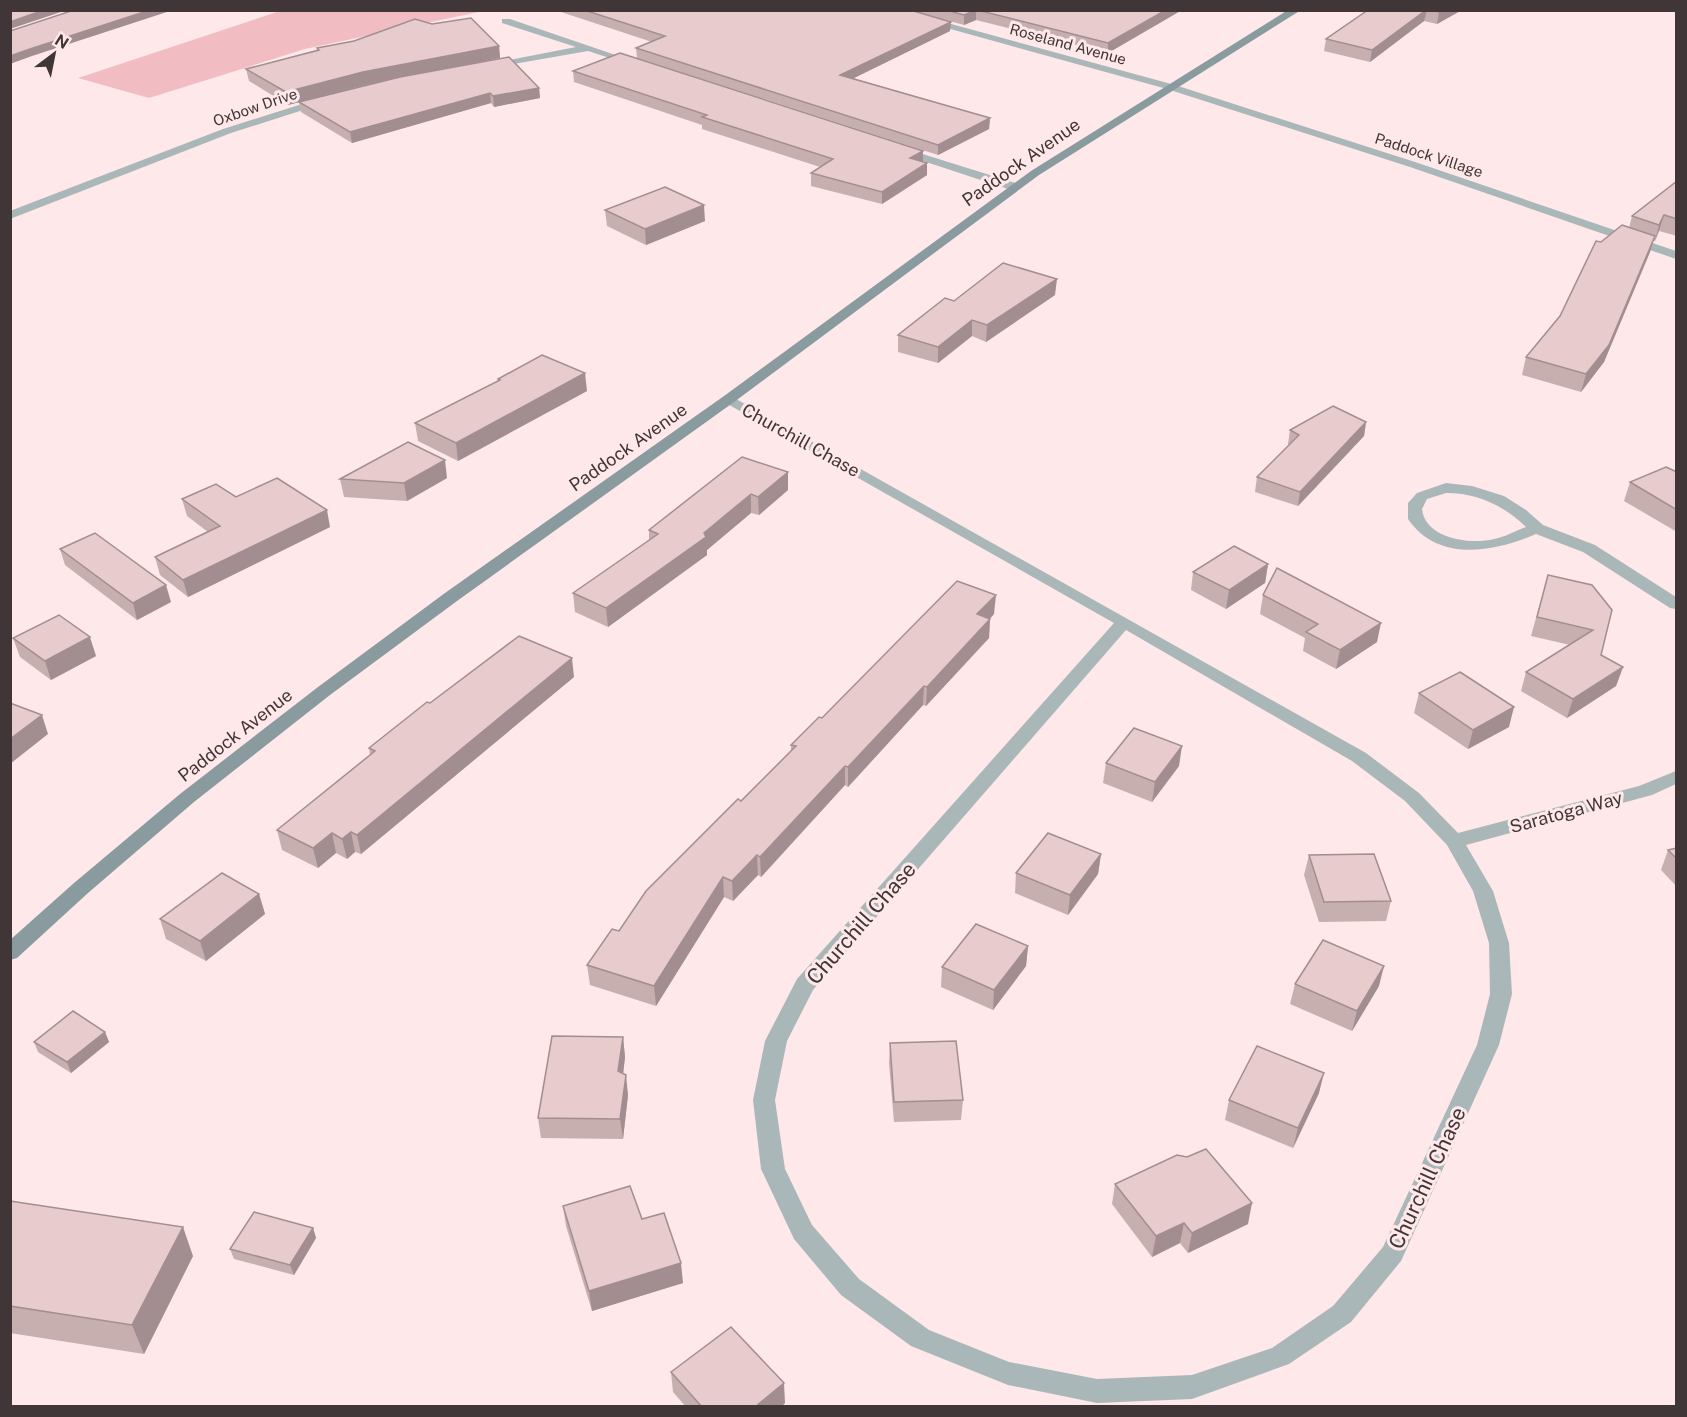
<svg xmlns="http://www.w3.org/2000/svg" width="1687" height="1417" font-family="'Public Sans',sans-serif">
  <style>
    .green { fill: #f2bdc2 }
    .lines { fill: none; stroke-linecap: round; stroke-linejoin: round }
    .street { fill: #aab7b9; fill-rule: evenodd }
    .secondary { fill: #899b9f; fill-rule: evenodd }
    .wall { fill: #c7afb0; fill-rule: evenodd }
    .shaded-wall { fill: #a28e90 }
    .building { fill: #e7cbcd; stroke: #a28e90; stroke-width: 1.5 }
    .labels { text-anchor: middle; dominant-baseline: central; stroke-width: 6; stroke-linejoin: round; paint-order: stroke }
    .far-street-label { font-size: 15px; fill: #413637; stroke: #ffe8e9 }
    .street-label { font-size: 18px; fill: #413637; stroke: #ffe8e9 }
    .near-street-label { font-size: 21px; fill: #413637; stroke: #ffe8e9 }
  </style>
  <rect width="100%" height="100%" fill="#ffe8e9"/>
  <polygon class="green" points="280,11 483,11 305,49 149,98 78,78"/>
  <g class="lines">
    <g class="street">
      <polygon points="882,10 900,10 1175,85 1418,163 1676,251 1676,259 1410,167 1167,89"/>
      <polygon points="502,19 510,19 639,63 634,66 588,51 485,69 485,65 489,64 576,47 502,23"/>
      <polygon points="324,97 328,98 328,102 231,133 10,219 10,211 223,129"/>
      <polygon points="900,147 1019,184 1021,187 1015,191 1011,190 896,152 894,150"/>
      <path d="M729 395 1366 753 1419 793 1458 833 1639 786 1676 771V784L1652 795 1466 845 1493 891 1509 943 1512 994 1499 1045 1401 1261 1351 1322 1289 1364 1192 1399 1097 1403 1008 1385 911 1346 841 1295 794 1239 761 1169 753 1100 765 1041 797 979 1114 623 724 402 722 399ZM1126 630 1352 761 1405 801 1447 845 1473 891 1489 943 1490 994 1477 1045 1383 1247 1333 1306 1272 1348 1192 1375 1097 1379 1009 1362 929 1330 859 1279 812 1225 785 1169 775 1100 787 1041 813 990Z"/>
      <path d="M1446 483 1472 486 1504 496 1526 510 1543 525 1595 545 1676 597V609L1670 608 1583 552 1536 534C1495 552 1438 563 1408 519V503L1417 493ZM1446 493C1477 493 1503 505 1526 527 1515 531 1505 537 1494 539 1471 545 1425 539 1422 509L1427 499Z"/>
    </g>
    <polygon class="secondary" points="1288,10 1301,10 1039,175 734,402 457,601 330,695 194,802 88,893 17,958 10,960 10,940 74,883 180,794 318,687 445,593 724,396 1031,171"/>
  </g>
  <g class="wall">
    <polygon points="555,10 910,10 950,31 853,78 990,118 989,129 938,155 637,58 636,48 652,42"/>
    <polygon points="910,10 1182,10 1108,53 976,20 964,25"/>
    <polygon points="1368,10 1462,10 1437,24 1424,21 1370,62 1324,51 1326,39"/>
    <path d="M499 46 500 58 461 66 539 88 540 98 494 107 491 103 352 143 301 112 299 102 288 105 249 81 246 69 317 50V48ZM380 82 319 97 365 85Z"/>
    <polygon points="573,71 927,163 927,175 882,204 811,186 811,173 820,167 702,129 702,125 574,82"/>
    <polygon points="1677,181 1677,236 1659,231 1655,241 1653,241 1650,252 1604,362 1581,392 1522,375 1526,357 1560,316 1601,242 1629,228 1632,216"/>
    <polygon points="605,210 705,221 646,245 607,226"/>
    <polygon points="1055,295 986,342 972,336 938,363 898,352 898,335 954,301"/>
    <polygon points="498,379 587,391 458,461 418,441 415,423 498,381"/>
    <polygon points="1366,422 1364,436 1298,506 1255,492 1257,477 1289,445 1288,444 1290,430"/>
    <polygon points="742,457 788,490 759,515 751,513 707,550 707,555 608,627 575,612 573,593 649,540 649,530"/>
    <polygon points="1677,472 1677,532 1624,501 1630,482"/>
    <polygon points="447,478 407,501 344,497 340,479"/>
    <polygon points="182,499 330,527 188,597 160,575 155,557 208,532 187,516"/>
    <polygon points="60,549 171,602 137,620 65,565"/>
    <polygon points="1268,564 1265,583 1226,609 1191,590 1193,572"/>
    <polygon points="1548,575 1592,585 1601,655 1623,667 1616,686 1567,718 1521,691 1526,672 1570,645 1531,636"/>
    <polygon points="1263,595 1377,642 1336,669 1303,651 1305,638 1260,614"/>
    <polygon points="994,614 990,619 989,638 926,706 923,705 848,787 845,785 761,877 758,875 733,901 724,897 656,1006 590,985 587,965 741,801 791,751 791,745 822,718"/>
    <polygon points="13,638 96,656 51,680 20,657"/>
    <polygon points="574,677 361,854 355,852 347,859 336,853 318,868 282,850 277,830 370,755 369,748 430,703"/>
    <polygon points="1419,693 1509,727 1468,749 1414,713"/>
    <polygon points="1106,763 1179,766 1152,802 1103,783"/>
    <polygon points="1668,850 1677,859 1677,887 1661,870"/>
    <polygon points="1101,854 1098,874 1068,915 1015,893 1016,873"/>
    <polygon points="1309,855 1391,901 1386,921 1319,922 1304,875"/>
    <polygon points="259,894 265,914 206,961 166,939 160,919"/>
    <polygon points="1028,946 1026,966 993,1010 941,987 942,967"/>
    <polygon points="1295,984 1379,986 1352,1031 1290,1004"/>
    <polygon points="105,1032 109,1042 71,1073 38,1052 34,1042"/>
    <polygon points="623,1037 625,1057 623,1074 628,1095 623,1139 541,1138 538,1118"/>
    <polygon points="890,1043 963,1100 961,1120 894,1122 889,1063"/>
    <polygon points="1319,1093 1293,1148 1225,1120 1229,1100"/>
    <polygon points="1115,1184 1248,1224 1188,1253 1180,1243 1152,1257 1112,1204"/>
    <polygon points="10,1201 193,1256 144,1354 10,1333"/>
    <polygon points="563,1206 642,1219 683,1283 592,1311 566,1226"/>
    <polygon points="313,1228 316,1238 294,1275 234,1259 230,1249"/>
    <polygon points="671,1372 785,1403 781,1407 686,1407 673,1392"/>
  </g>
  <g class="shaded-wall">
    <polygon points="44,10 67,10 10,29 10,22"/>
    <polygon points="150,10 173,10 32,56 10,64 10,56 30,49"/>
    <polygon points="976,10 976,20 964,25 964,15"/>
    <polygon points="1166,10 1182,10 1108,53 1108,43"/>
    <polygon points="1426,10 1427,10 1424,21 1370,62 1372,50"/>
    <polygon points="1442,10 1462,10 1437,24 1439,12"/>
    <polygon points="951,22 950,31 840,85 840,75"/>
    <polygon points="499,46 500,58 365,85 288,105 286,92 363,72"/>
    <polygon points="539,88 540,98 494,107 493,96"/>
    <polygon points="490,93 491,103 352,143 350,132"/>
    <polygon points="990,118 989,129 938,155 938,145"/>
    <polygon points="923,151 923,163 910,158"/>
    <polygon points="927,163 927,175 882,204 882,192"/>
    <polygon points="704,205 705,221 646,245 645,229"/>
    <polygon points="1664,215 1659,231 1655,241 1659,225"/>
    <polygon points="1655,236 1650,252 1604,362 1581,392 1586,374"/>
    <polygon points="1057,279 1055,295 986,342 987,325"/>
    <polygon points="972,320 972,336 938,363 938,347"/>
    <polygon points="585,373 587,391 458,461 456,443"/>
    <polygon points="1366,422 1364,436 1298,506 1300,492"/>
    <polygon points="445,460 447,478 407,501 404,483"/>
    <polygon points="788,472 788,490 759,515 758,497"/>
    <polygon points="751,494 751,513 707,550 707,555 608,627 606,608 704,533"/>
    <polygon points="327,510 330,527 188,597 183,580"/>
    <polygon points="1268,564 1265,583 1226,609 1229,590"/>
    <polygon points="166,585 171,602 137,620 133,603"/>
    <polygon points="996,595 994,614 976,633 977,614"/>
    <polygon points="990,619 989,638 926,706 927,687"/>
    <polygon points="1381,623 1377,642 1336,669 1340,650"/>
    <polygon points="90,637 96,656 51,680 45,661"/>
    <polygon points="572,658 574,677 361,854 357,835"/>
    <polygon points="1623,667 1616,686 1567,718 1573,699"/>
    <polygon points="924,686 923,705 848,787 848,767"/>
    <polygon points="1514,707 1509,727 1468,749 1473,730"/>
    <polygon points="42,715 48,734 10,764 10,739"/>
    <polygon points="1182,746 1179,766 1152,802 1155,782"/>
    <polygon points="845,766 845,785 761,877 760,857"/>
    <polygon points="351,832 355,852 347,859 342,839"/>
    <polygon points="332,833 336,853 318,868 313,848"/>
    <polygon points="1101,854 1098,874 1068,915 1070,895"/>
    <polygon points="757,855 758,875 733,901 732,881"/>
    <polygon points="723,877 724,897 656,1006 654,986"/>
    <polygon points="259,894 265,914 206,961 200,941"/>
    <polygon points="1028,946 1026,966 993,1010 994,990"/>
    <polygon points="1384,966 1379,986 1352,1031 1357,1011"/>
    <polygon points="105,1032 109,1042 71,1073 67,1062"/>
    <polygon points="623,1037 625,1057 621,1091 618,1071"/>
    <polygon points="1324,1073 1319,1093 1293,1148 1298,1128"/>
    <polygon points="626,1075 628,1095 623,1139 620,1119"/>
    <polygon points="1252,1203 1248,1224 1188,1253 1192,1233"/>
    <polygon points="1184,1223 1180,1243 1152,1257 1156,1236"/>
    <polygon points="183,1227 193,1256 144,1354 132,1325"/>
    <polygon points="313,1228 316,1238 294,1275 290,1265"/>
    <polygon points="681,1263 683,1283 592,1311 589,1291"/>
    <polygon points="784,1383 785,1403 781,1407 755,1407"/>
  </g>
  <g class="building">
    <polygon points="10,10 44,10 10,22"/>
    <polygon points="74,10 150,10 30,49 10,56 10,31"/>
    <polygon points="584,10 910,10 951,22 840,75 990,118 938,145 636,48 665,36"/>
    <polygon points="946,10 976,10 964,15"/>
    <polygon points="977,10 1166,10 1108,43"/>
    <polygon points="1368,10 1426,10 1372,50 1326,39"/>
    <polygon points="1430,10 1442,10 1439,12"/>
    <polygon points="471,18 499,46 363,72 286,92 246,69 319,50 317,48 354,41 415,19 432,24"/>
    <polygon points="620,53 923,151 910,158 927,163 882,192 811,173 833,159 702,117 707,115 573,71"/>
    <polygon points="509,57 539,88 493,96 490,93 350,132 299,102 400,77"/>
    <polygon points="1677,181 1677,219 1664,215 1659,225 1632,216"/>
    <polygon points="665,187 704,205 645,229 605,210"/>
    <polygon points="1622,225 1655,236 1609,345 1586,374 1526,357 1560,316 1596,241 1601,242"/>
    <polygon points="1003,263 1057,279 987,325 972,320 938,347 898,335 945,298 954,301"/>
    <polygon points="542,355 585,373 456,443 415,423 500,380 498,379"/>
    <polygon points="1333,406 1366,422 1300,492 1257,477 1299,435 1290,430"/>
    <polygon points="408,442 445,460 404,483 340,479"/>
    <polygon points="742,457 788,472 758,497 751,494 704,533 706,537 606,608 573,593 658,534 649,530"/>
    <polygon points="1666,467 1677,472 1677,510 1630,482"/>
    <polygon points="277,478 327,510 183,580 155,557 220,526 182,499 216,484 236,497"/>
    <polygon points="95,533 166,585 133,603 60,549"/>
    <polygon points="1234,546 1268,564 1229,590 1193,572"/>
    <polygon points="1277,568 1381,623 1340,650 1306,632 1318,624 1263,595"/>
    <polygon points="1548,575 1592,585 1612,610 1601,655 1623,667 1573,699 1526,672 1593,630 1537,617"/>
    <polygon points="957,581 996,595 977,614 990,619 927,687 924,686 848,767 845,766 760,857 757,855 732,881 723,877 654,986 587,965 612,929 619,931 646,891 738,799 741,801 796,746 791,745 819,717 822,718"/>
    <polygon points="59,615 90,637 45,661 13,638"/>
    <polygon points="519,636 572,658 357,835 351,832 342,839 332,833 313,848 277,830 375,751 369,748 427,702 430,703"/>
    <polygon points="1460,672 1514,707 1473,730 1419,693"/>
    <polygon points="10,703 42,715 10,739"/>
    <polygon points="1134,728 1182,746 1155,782 1106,763"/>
    <polygon points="1048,833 1101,854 1070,895 1016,873"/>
    <polygon points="1677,848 1677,859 1668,850"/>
    <polygon points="1374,854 1391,901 1324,902 1309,855"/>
    <polygon points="222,873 259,894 200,941 160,919"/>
    <polygon points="976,924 1028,946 994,990 942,967"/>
    <polygon points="1323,940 1384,966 1357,1011 1295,984"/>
    <polygon points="73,1011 105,1032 67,1062 34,1042"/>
    <polygon points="552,1036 623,1037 618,1071 626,1075 620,1119 538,1118"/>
    <polygon points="956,1041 963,1100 894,1102 890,1043"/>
    <polygon points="1257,1046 1324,1073 1298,1128 1229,1100"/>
    <polygon points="1206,1149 1252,1203 1192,1233 1184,1223 1156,1236 1115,1184 1177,1155 1187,1157"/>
    <polygon points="630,1186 642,1219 664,1213 681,1263 589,1291 563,1206"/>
    <polygon points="10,1201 183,1227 132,1325 10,1306"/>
    <polygon points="254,1212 313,1228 290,1265 230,1249"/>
    <polygon points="731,1327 784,1383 755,1407 702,1407 671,1372"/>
  </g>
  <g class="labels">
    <g class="far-street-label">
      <text transform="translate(1068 44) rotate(15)">Roseland Avenue</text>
      <text transform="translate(255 107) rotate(-19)">Oxbow Drive</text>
      <text transform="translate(1429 155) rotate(18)">Paddock Village</text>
    </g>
    <g class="street-label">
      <text transform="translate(1021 162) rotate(-35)">Paddock Avenue</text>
      <text transform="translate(801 440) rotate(29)">Churchill Chase</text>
      <text transform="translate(628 447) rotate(-35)">Paddock Avenue</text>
      <text transform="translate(235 735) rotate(-38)">Paddock Avenue</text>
      <text transform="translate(1566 812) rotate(-15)">Saratoga Way</text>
    </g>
    <g class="near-street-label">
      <text transform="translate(861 923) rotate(-49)">Churchill Chase</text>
      <text transform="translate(1427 1178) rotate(-65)">Churchill Chase</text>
    </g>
  </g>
  <rect width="1687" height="1417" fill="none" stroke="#413637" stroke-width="24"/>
  <g transform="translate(54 54) rotate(32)" stroke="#ffe8e9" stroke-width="4.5" paint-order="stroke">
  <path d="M0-4.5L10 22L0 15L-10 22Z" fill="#413637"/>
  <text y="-9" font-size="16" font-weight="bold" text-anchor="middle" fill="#413637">N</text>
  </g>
</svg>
